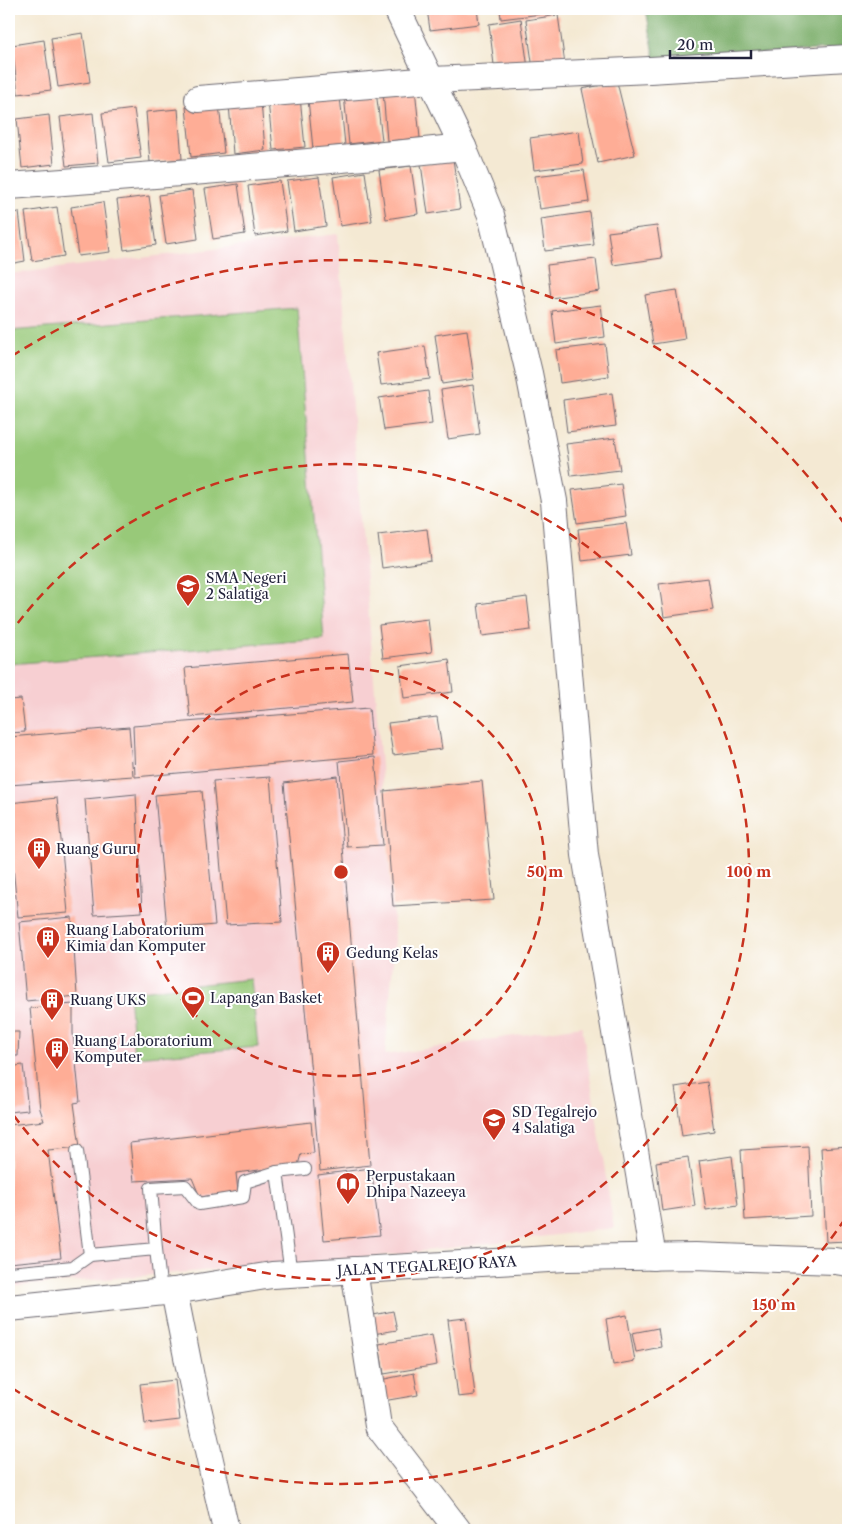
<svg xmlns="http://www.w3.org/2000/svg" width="857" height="1539" font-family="'Libre Caslon Text',serif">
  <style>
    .built { fill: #f7cfd2 }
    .green { fill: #98c979; stroke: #5d765a }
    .forest { fill: #7aad69; stroke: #4e6852 }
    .building { fill: #fead96 }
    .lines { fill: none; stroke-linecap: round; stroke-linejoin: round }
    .service-casing { stroke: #6c6870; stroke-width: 14 }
    .minor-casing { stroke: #6c6870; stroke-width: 28 }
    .service { stroke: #fff; stroke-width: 12 }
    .minor { stroke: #fff; stroke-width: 26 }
    .ring { fill: none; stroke: #c8321e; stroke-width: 2.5; stroke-dasharray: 9 6 }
    .labels { text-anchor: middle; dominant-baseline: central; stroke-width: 4; stroke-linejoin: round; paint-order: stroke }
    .poi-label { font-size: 14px; fill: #22223b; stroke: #fff; text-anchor: start }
    .street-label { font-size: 14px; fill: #22223b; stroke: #fff }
    .centre { fill: #c8321e; stroke: #fff; stroke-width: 2.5 }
    .ring-label { font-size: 15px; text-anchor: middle; font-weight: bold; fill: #c8321e; stroke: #fff; stroke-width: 4; stroke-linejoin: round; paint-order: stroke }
  </style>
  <rect width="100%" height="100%" fill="#fff"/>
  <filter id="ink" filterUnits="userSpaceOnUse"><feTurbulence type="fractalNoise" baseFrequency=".02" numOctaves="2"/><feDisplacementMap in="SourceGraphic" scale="10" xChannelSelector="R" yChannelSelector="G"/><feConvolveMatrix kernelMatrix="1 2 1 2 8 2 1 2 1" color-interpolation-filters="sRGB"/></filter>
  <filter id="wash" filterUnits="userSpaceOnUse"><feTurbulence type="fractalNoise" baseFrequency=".0096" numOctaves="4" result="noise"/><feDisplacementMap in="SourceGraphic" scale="20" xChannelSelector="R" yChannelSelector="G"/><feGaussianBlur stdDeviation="1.12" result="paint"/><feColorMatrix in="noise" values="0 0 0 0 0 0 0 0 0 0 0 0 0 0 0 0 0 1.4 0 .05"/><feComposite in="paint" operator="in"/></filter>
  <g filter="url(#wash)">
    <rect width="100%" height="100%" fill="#f4e9d3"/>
    <polygon class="built" points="338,234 395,939 385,1055 582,1026 614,1228 391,1255 9,1287 9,274"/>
    <g class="green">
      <polygon points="297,308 324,639 9,664 9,331"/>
      <polygon points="251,979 258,1047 134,1057 129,992"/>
    </g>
    <polygon class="forest" points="646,9 848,9 848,48 655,60"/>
    <g id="blocks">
      <g class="building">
        <polygon points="427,9 477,9 479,24 430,30"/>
        <polygon points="500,9 549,9 550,13 501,19"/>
        <polygon points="558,15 565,64 533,69 526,20"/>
        <polygon points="521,19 528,68 495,73 489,24"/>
        <polygon points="83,33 90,82 58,87 51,38"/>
        <polygon points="44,40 51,90 18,94 12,45"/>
        <polygon points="617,82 635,155 598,163 582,89"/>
        <polygon points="415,88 420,138 387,141 383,91"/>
        <polygon points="376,91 382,140 349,144 344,95"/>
        <polygon points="340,96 345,145 313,149 308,99"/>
        <polygon points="300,97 305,147 273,150 268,101"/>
        <polygon points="261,101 265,150 233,154 229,104"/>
        <polygon points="219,104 224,153 191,157 186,107"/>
        <polygon points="134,109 141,158 109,162 102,113"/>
        <polygon points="178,109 182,159 150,162 146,112"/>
        <polygon points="93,113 98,163 66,166 60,117"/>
        <polygon points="49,115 54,164 22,168 17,119"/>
        <polygon points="579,131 583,164 534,170 530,138"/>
        <polygon points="453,159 460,209 428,214 421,164"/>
        <polygon points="411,166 418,214 386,219 379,170"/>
        <polygon points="584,170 589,202 540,209 535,176"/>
        <polygon points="365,172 372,221 340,226 333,177"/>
        <polygon points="319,177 326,226 294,231 287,181"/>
        <polygon points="280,181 287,231 255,236 248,186"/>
        <polygon points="238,184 245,234 213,239 205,189"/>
        <polygon points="192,190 198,239 166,244 159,195"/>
        <polygon points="149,196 156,245 124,250 117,200"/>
        <polygon points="103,202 110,252 78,256 71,207"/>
        <polygon points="57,207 64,256 32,261 25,212"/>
        <polygon points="19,212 25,261 9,264 9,214"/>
        <polygon points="590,212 594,245 545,251 541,219"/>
        <polygon points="657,226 662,258 613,265 608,232"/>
        <polygon points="596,259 600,291 551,298 547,265"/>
        <polygon points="677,290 685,339 653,344 645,295"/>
        <polygon points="601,305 605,337 556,344 552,311"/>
        <polygon points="467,330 474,379 442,384 435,335"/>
        <polygon points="605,344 609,376 560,383 556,350"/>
        <polygon points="425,346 430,379 381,385 376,353"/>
        <polygon points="473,385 480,434 448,439 441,390"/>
        <polygon points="428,391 432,424 384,430 379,398"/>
        <polygon points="612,393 616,426 567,432 563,400"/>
        <polygon points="615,438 620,470 571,476 566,444"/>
        <polygon points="621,484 626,516 577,523 572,490"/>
        <polygon points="626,523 631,555 582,561 578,529"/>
        <polygon points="427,529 431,561 382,568 378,535"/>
        <polygon points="708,578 713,610 664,617 659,584"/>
        <polygon points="527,597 531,630 482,636 478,604"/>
        <polygon points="428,619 432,652 383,658 379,625"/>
        <polygon points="348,654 353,702 190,717 185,668"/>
        <polygon points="449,659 453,692 404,698 400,666"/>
        <polygon points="21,699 25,732 9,733 9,700"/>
        <polygon points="369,708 373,755 135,777 133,726"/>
        <polygon points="437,717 442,749 393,755 388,723"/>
        <polygon points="129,727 133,776 9,785 9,737"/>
        <polygon points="375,757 383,845 347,847 339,761"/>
        <polygon points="337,776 370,1165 320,1171 284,783"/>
        <polygon points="270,777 282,922 226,925 213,781"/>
        <polygon points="482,781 494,900 393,906 384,791"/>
        <polygon points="202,791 215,925 167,929 155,795"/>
        <polygon points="136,794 142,912 94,915 85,799"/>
        <polygon points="57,798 68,913 18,917 9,827 9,803"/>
        <polygon points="72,917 77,996 26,1001 19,922"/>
        <polygon points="73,1004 73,1033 80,1102 74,1103 80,1147 48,1150 61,1258 9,1263 9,1125 44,1121 40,1109 30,1008"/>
        <polygon points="9,1032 19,1032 18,1056 9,1056"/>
        <polygon points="23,1065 28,1110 9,1112 9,1067"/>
        <polygon points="707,1082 714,1131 682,1136 675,1087"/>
        <polygon points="311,1122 314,1153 301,1154 298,1165 236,1173 238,1192 200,1197 192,1178 134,1181 130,1143"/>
        <polygon points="808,1146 811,1216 745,1220 741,1150"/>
        <polygon points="848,1146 848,1241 826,1242 821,1148"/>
        <polygon points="732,1156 738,1205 706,1210 699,1161"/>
        <polygon points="688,1157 695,1206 662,1211 656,1162"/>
        <polygon points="371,1168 380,1235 324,1240 318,1175"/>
        <polygon points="393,1311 397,1330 367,1335 364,1317"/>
        <polygon points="627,1315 635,1361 613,1365 606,1319"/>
        <polygon points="466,1318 475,1395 458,1397 448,1320"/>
        <polygon points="658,1328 661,1347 636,1352 632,1333"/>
        <polygon points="432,1335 437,1365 384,1374 379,1344"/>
        <polygon points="414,1373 418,1395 383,1401 380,1380"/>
        <polygon points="175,1380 180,1420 145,1424 140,1384"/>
      </g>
    </g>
  </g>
  <g filter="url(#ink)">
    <use href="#blocks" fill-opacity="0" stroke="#6c6870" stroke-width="1"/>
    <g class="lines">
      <g class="service-casing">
        <g id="service">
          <polyline points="77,1151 90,1255"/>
          <polyline points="277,1172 291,1274"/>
          <polyline points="156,1249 151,1188 185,1186 199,1204 243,1197 245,1182 277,1172 305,1169"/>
          <polyline points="9,1273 73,1267 90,1255 156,1249 161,1292"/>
        </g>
      </g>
      <g class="minor-casing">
        <g id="minor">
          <polyline points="397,9 463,147 491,215 529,373 554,501 585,855 653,1257"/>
          <polyline points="198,99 432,80 650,70 848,58"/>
          <path d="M9 186C161 175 312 163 463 147"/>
          <polyline points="354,1270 378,1426 458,1530"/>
          <polyline points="174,1291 191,1377 226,1530"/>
          <polyline points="9,1308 174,1291 272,1275 566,1258 695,1256 835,1261 848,1263"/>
        </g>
      </g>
      <use href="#service" class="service"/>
      <use href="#minor" class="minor"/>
    </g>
  </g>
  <g class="ring">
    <circle cx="341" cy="872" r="204"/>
    <path d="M9 635A408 408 0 1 1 9 1109"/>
    <path d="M845 1219A612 612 0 0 1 12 1388M12 356A612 612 0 0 1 845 525"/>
  </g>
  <defs>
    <g id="school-pin" transform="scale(1.25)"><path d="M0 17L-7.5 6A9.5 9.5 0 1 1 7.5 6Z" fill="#c8321e" stroke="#fff"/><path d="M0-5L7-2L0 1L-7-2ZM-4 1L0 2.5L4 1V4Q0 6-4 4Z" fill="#fff"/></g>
    <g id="building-pin" transform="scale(1.25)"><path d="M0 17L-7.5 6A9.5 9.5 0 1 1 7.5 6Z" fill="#c8321e" stroke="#fff"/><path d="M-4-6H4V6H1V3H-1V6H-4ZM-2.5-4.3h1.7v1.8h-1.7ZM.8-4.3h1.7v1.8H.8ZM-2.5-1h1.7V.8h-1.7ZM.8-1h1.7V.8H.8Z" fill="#fff"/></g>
    <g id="stadium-pin" transform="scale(1.25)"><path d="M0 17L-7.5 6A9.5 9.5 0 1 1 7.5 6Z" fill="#c8321e" stroke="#fff"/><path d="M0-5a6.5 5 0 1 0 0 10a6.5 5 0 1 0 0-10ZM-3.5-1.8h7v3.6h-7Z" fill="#fff"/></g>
    <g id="library-pin" transform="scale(1.25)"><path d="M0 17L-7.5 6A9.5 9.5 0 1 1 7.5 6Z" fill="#c8321e" stroke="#fff"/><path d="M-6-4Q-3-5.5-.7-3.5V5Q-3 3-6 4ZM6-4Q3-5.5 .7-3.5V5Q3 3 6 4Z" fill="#fff"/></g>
  </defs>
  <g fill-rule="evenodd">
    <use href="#school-pin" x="188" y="586"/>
    <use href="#building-pin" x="39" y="849"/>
    <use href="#building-pin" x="48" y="938"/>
    <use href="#building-pin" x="328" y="953"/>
    <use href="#stadium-pin" x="193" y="998"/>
    <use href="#building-pin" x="52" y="1000"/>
    <use href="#building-pin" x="57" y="1049"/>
    <use href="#school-pin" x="494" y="1120"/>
    <use href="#library-pin" x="348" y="1184"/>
  </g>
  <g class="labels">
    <g class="poi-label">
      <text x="206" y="578">SMA Negeri<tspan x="206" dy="16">2 Salatiga</tspan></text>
      <text x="56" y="849">Ruang Guru</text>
      <text x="66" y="930">Ruang Laboratorium<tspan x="66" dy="16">Kimia dan Komputer</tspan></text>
      <text x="346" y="953">Gedung Kelas</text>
      <text x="210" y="998">Lapangan Basket</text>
      <text x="70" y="1000">Ruang UKS</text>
      <text x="74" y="1041">Ruang Laboratorium<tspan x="74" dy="16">Komputer</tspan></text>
      <text x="512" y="1112">SD Tegalrejo<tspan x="512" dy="16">4 Salatiga</tspan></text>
      <text x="366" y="1176">Perpustakaan<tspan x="366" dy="16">Dhipa Nazeeya</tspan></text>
    </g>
    <g class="street-label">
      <text transform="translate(427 1266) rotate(-3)">JALAN TEGALREJO RAYA</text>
    </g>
  </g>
  <circle cx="341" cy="872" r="8" class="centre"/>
  <g class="ring-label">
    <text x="545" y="877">50 m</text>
    <text x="749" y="877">100 m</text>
    <text x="774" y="1310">150 m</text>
  </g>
  <rect width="857" height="1539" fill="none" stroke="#fff" stroke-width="30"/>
  <path d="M670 50v8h81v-8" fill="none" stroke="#22223b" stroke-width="2.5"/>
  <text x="677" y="50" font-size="15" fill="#22223b" stroke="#ffffff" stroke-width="4" paint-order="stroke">20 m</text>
</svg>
